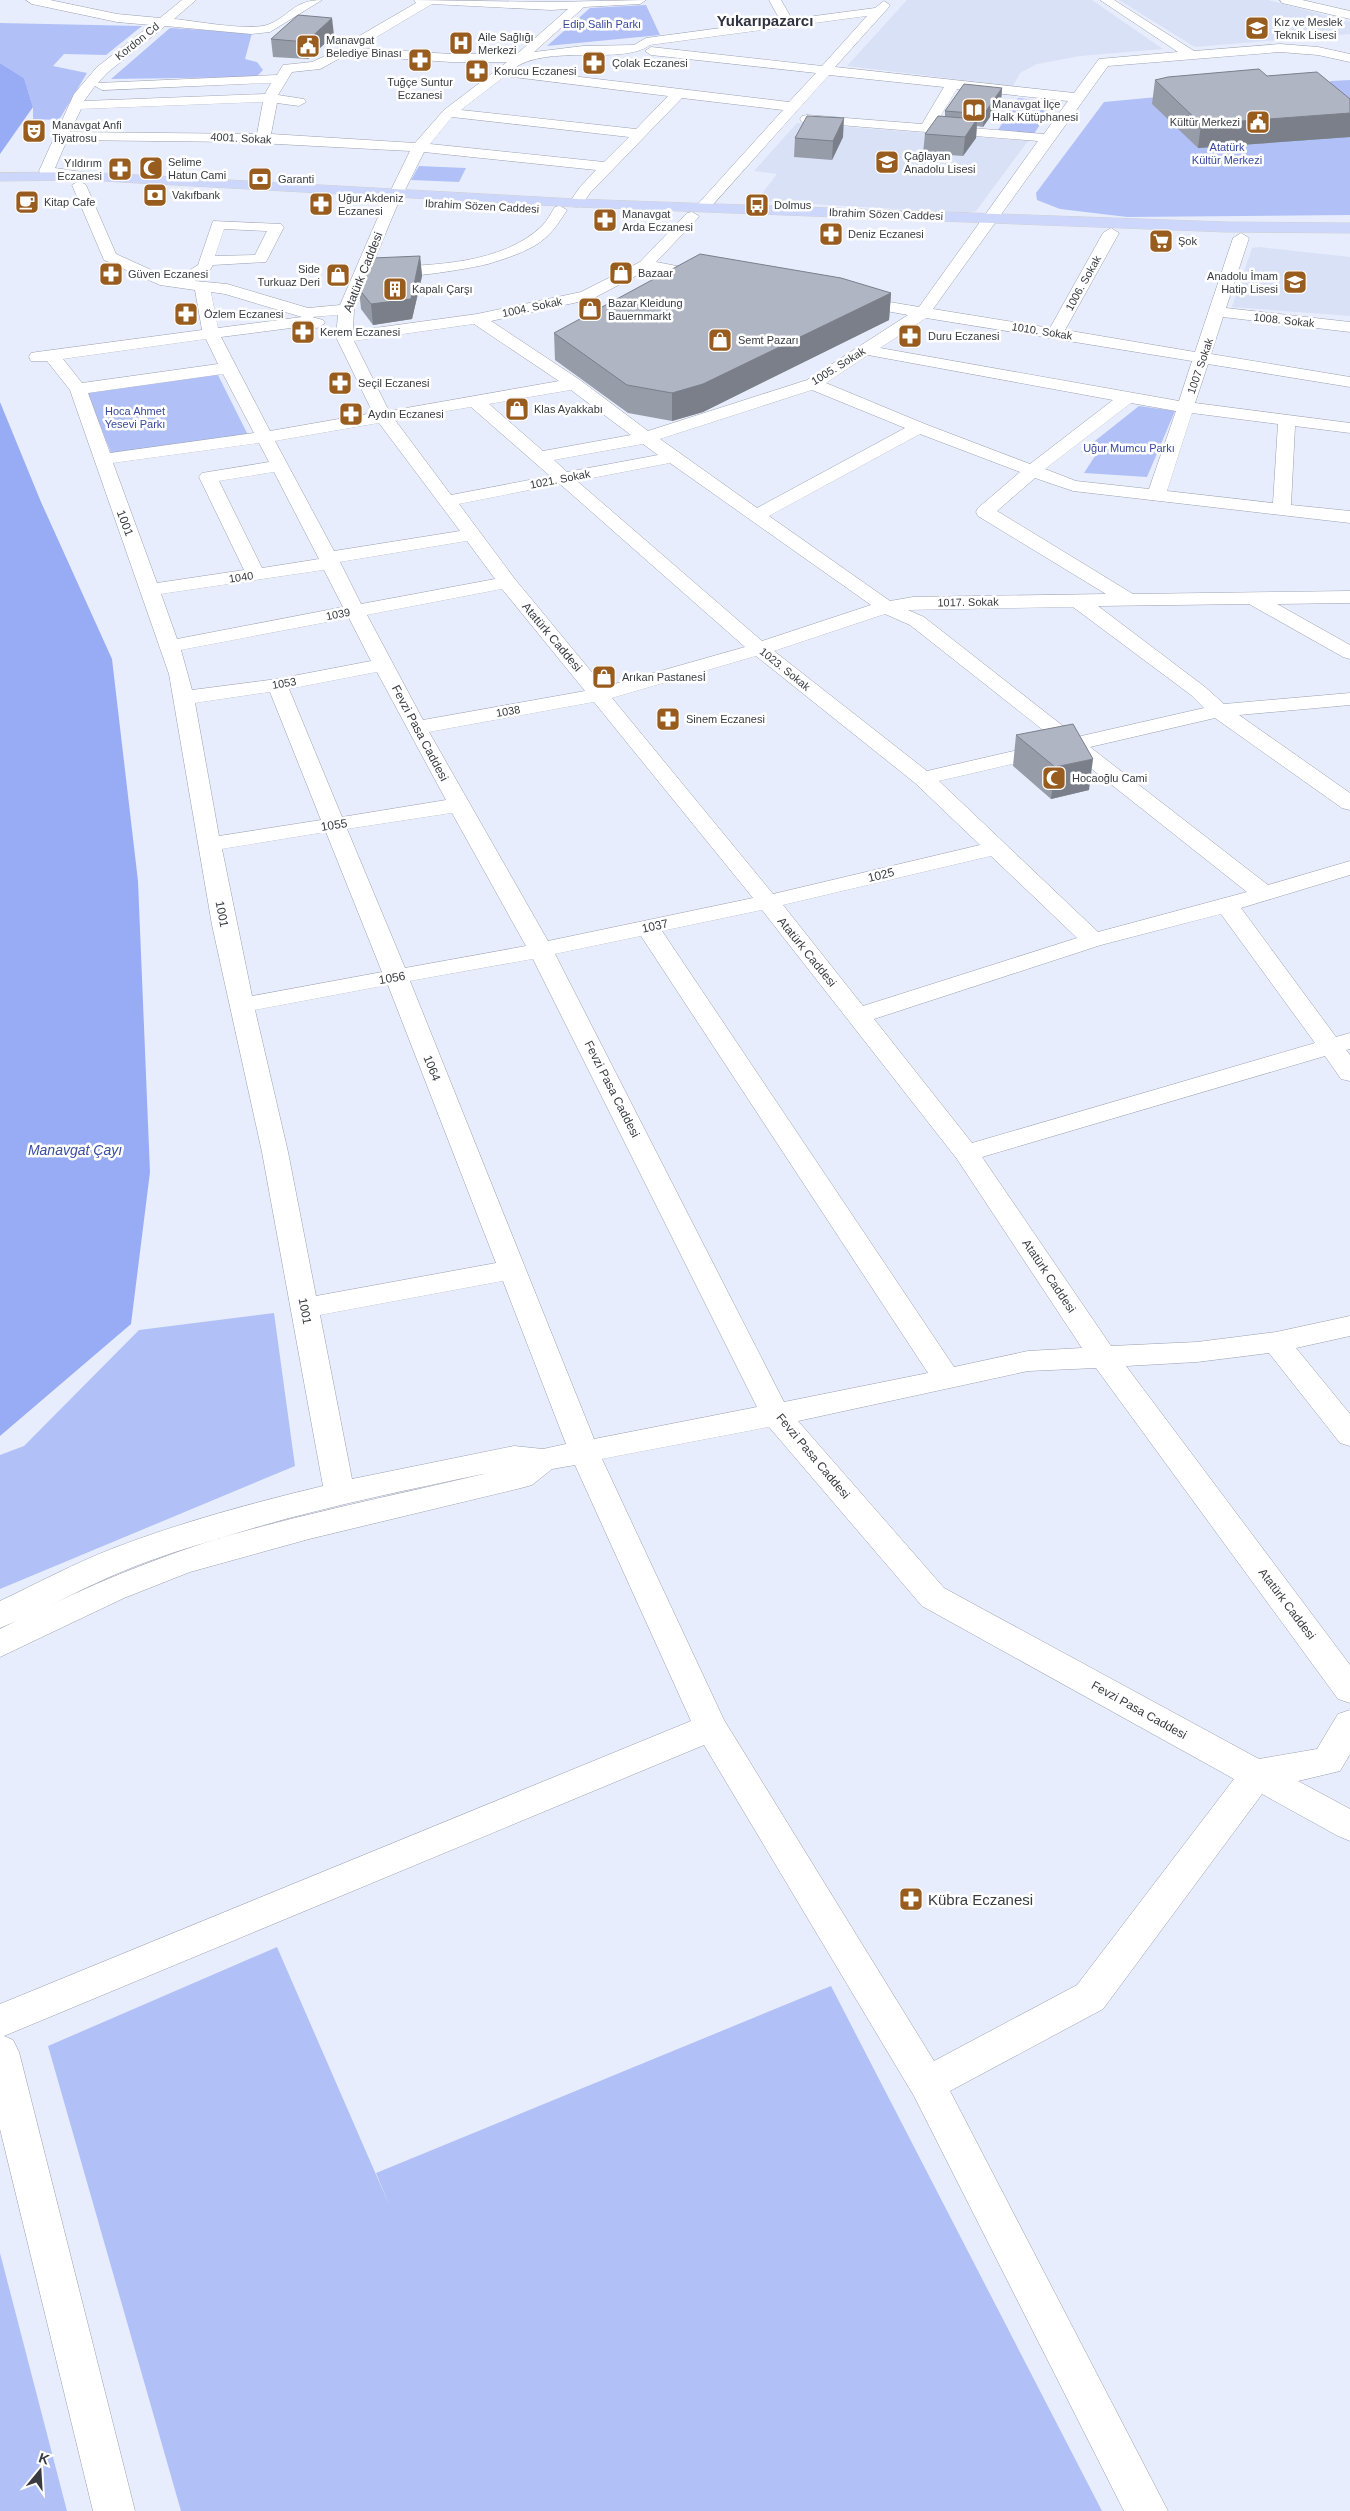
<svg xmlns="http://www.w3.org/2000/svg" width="1350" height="2511" font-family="Arial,sans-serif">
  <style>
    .built { fill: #d9e1f6 }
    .green { fill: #b1c1f7 }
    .water { fill: #98acf6 }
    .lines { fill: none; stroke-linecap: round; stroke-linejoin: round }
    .minor-casing { stroke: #9ba0af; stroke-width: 1 }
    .major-casing { stroke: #cfd0d1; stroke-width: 1 }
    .minor { fill: #fff; fill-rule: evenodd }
    .major { fill: #cdd7fb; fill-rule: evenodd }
    .wall { fill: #979ca9 }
    .shaded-wall { fill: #7b7f89 }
    .building { fill: #b0b5c4; stroke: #7b7f89 }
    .labels { text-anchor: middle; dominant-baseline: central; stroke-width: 5; stroke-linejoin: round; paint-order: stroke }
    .far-poi-label { font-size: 11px; fill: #393b41; stroke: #fff; text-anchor: start }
    .far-park-label { font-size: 11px; fill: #39499e; stroke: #fff }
    .far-street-label { font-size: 11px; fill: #393b41; stroke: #fff }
    .street-label { font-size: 12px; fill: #393b41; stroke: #fff }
    .water-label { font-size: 14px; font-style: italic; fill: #3c4ca1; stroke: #fff }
    .far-district-label { font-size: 15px; font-weight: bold; fill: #30333f; stroke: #fff }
    .near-poi-label { font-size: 15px; fill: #393b41; stroke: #fff; text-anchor: start }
  </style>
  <rect width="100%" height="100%" fill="#e8edfd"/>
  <g class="built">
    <polygon points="907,0 1092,0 1163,49 1080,56 1037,64 1020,73 1013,86 847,66"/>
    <polygon points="1119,0 1268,0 1350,22 1350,34 1195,47"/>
    <polygon points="797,123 1028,141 976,211 967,213 756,201 777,174 754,171"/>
    <polygon points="1259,247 1350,257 1350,316 1232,307 1252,248"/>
  </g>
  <g class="green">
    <polygon points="646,5 660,35 547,46 590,8"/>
    <polygon points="0,23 142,26 106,55 64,54 53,66 87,73 59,120 33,119 33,107 24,78 0,63"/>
    <polygon points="170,28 252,33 245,59 257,62 263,70 256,77 111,79"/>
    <polygon points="1350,80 1350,215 1127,217 1060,209 1037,200 1036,193 1104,102 1232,90 1313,96 1331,81"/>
    <polygon points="1018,98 1054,102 1034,134 998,130"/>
    <polygon points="419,166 466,168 459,182 411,180"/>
    <polygon points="217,373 248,435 112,455 86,391"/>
    <polygon points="1139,406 1175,411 1147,477 1084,473 1095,456 1081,452"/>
    <polygon points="274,1313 295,1466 0,1589 0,1455 24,1446 139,1330"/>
    <polygon points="277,1947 391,2209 376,2173 831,1986 1102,2511 181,2511 48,2046"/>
    <polygon points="0,2253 67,2511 0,2511"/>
  </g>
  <g class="water">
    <polygon points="0,63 24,78 33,107 0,154"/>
    <polygon points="0,402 41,502 112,659 138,881 150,1172 131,1324 0,1436"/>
  </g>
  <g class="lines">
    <g class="minor-casing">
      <g id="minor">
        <path d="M26 0H50L117 14 160 18 182 0H196L174 19C196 21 247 31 267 25 289 17 293 0 322 0L270 32 251 34 165 26 107 73 98 83 277 75 283 65 312 62 325 56 416 3 414 0 551 2 646 0 640 4 584 7 534 52 583 46 634 45 646 38 780 20 769 0H781L792 19 875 8 884 1 890 5 888 8 835 67 1074 93 1099 59 1178 52 1100 0H1114L1194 51 1280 44 1318 47 1350 54V62L1318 55 1280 52 1108 66 933 309 1050 328 1103 233 1111 228 1119 233 1065 330 1195 352 1233 238 1241 233 1249 238 1226 308 1350 322V332L1223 317 1211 354 1350 377V387L1208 364 1195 403 1350 423V433L1295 426 1291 505 1350 511V523L1073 491 1035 478 997 511 1133 594 1350 591V603L1277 604 1350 645V659L1343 657 1249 604 1098 606 1205 687 1224 704 1350 693V705L1239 715 1350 793V810L1342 808 1215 718 1090 747 1268 885 1350 861V875L1241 908 1336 1037 1350 1033V1049L1346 1050 1350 1055V1081L1341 1079 1325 1056 982 1157 1111 1346 1197 1342 1276 1332 1350 1316V1336L1296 1348 1350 1414V1446L1340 1443 1269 1353 1197 1362 1126 1366 1350 1665V1703L1338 1699 1096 1368 1028 1371 798 1421 944 1588 1259 1759 1317 1749 1338 1714 1350 1710V1754L1340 1771 1298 1781 1350 1809V1841L1338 1836 1262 1794 1103 2009 950 2091 1168 2511H1124L914 2096 704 1745 4 2036 13 2040 19 2052 135 2511H93L0 2129V2004L691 1721 575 1465 552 1469 532 1485 521 1488 309 1539 190 1572 124 1598 0 1657V1629L16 1621 0 1628V1601C38 1583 75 1563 114 1548 182 1522 252 1503 323 1486L262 1152 212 925 169 674 70 390 47 361H31L29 357 31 353 37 352 202 330 195 290 160 285 104 260 72 185 79 181 86 185 116 254 169 278 182 275 198 265 213 221 281 224 284 227 266 262 213 265 210 270 195 281 227 284 308 308 340 305 385 201 391 197 389 194 410 151 239 142 67 140 55 168 88 173 90 176 88 179 83 180 41 174 39 171 74 94 97 67 151 25 117 22 32 4ZM432 4 551 10 568 9 517 54H451L358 48ZM867 16 822 66 651 47 645 51 651 55 816 73 789 102 513 69C547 43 623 66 650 45ZM346 55 451 62H507L444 110 415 143 271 134 277 103 299 106 306 102 304 99 278 95 292 72 320 69ZM829 75 944 87 922 124 807 115 802 116 800 119 802 122 1038 141 919 307 854 296 848 298 846 301 848 304 908 315 807 380 648 431 580 380 491 321 592 299 647 270 708 281 714 279 716 276 714 273 656 262 697 219 699 216 692 212 687 213 640 262 581 292 477 314 353 331 354 309 399 201 397 198 403 194 424 152 596 170 580 187 569 203 576 207 581 206 590 193 682 98 783 110 697 205 695 208 697 211H707ZM505 76 668 96 636 129 461 110ZM271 83 265 94 84 101 95 86 102 90ZM957 89 1068 101 1044 134 935 125ZM263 102 257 134 70 132 81 109ZM452 117 629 137 604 162 430 144ZM224 229 267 231 255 255 215 256ZM211 292 225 294 302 317 218 328ZM338 315 336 337 373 413 270 431 221 337 306 326 317 328 325 323 323 320 312 317ZM926 318 1192 361 1179 401 880 348ZM474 324 559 381 389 411 354 341ZM206 339 218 364 82 383 63 359ZM868 355 1113 400 1030 464 925 424 826 383ZM223 374 254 433 110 453 88 393ZM571 390 631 435 543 451 489 404ZM812 390 905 428 757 508 660 439ZM1131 403 1176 411 1149 489 1076 481 1045 469ZM471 407 550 476 451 495 395 420ZM1192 413 1278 424 1273 503 1167 491ZM379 423 460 531 334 551 275 441ZM920 434 1020 472 978 508 976 512 978 516 1106 594 913 597 890 601 769 516ZM259 443 269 462 208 472 202 473 199 477 244 570 157 583 113 463ZM643 444 658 455 567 472 554 460ZM670 463 871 605 762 641 577 481ZM274 472 319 559 262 568 219 481ZM560 484 745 647 604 687 514 578 459 504ZM467 541 495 579 361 604 340 562ZM324 570 343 607 177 639 161 594ZM502 589 585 691 423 720 367 615ZM1073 607 1191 695 1204 708 1077 737 924 617 908 610ZM885 614 910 625 1057 741 927 771 774 651ZM349 618 371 661 277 679 192 690 181 650ZM756 656 915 783 980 845 773 894 612 698ZM377 672 446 800 342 817 289 689ZM270 692 321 820 219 836 195 703ZM594 702 753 898 548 941 429 732ZM1069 751 1247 892 1098 932 939 781ZM452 813 526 946 405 968 347 829ZM326 832 382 972 252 996 222 849ZM991 856 1077 938 863 1006 783 905ZM762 910 957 1159 1082 1348 1028 1351 954 1367 662 931ZM1221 914 1315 1043 972 1143 874 1019 1101 945ZM641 936 928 1373 784 1402 555 954ZM533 959 757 1407 594 1439 410 981ZM388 985 496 1263 316 1296 288 1152 255 1010ZM503 1281 566 1444 543 1449 514 1446 352 1479 320 1315ZM769 1427 922 1606 1234 1779 1077 1985 934 2061 724 1720 602 1459ZM488 1473C375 1500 259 1522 149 1561 113 1574 79 1591 45 1608 189 1536 332 1505 488 1473Z"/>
        <polygon points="1280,0 1302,0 1350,11 1350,19 1282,3"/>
        <path d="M560 206 567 210C558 224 550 237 534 246 520 254 504 259 488 264 472 268 385 284 376 272L384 267C435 265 502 264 542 226 547 221 551 213 555 207Z"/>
      </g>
    </g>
    <g class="major-casing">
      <polygon id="major" points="83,172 576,199 1226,222 1350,223 1350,233 1226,232 576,207 83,180 0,181 0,173"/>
    </g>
    <use href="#minor" class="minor"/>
    <use href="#major" class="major"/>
  </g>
  <g class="wall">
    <polygon points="334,35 308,59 273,57 271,39"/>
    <polygon points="1267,76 1350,99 1350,137 1198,148 1152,104 1155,80"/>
    <polygon points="1002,88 1001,101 983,127 977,126 976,138 963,156 923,153 925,134 945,117 945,111"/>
    <polygon points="843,137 832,160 794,157 795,138"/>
    <polygon points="420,256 422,276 412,319 373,325 361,309 359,289"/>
    <polygon points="891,293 889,320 703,412 672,421 628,413 555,360 554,333"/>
    <polygon points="1016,735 1089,790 1051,799 1013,766"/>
  </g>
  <g class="shaded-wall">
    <polygon points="332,18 334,35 308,59 306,42"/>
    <polygon points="1002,88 1001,101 983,127 984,114"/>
    <polygon points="1350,113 1350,137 1198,148 1201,124"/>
    <polygon points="844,118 843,137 832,160 833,141"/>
    <polygon points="977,119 976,138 963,156 965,137"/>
    <polygon points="420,256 422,276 412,319 373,325 371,304"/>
    <polygon points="891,293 889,320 703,412 672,421 672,393"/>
    <polygon points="1093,759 1089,790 1051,799 1055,767"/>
  </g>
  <g class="building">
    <polygon points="298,15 332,18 306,42 271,39"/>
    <polygon points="1259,69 1267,76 1317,72 1350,99 1350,113 1201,124 1155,80 1168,77"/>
    <polygon points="964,84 1002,88 984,114 945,111"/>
    <polygon points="807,116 844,118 833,141 795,138"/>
    <polygon points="938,116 977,119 965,137 925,134"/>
    <polygon points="700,254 841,278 891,293 703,384 672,393 627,385 554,333"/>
    <polygon points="420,256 411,299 371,304 359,289 373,258"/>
    <polygon points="1073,724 1093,759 1055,767 1016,735"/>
  </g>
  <defs>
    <g id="school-square" transform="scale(1.25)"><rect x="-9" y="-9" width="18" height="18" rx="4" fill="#985c1e" stroke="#fff"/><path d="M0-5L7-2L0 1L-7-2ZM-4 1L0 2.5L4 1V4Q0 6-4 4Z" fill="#fff"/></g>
    <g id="hospital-square" transform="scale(1.25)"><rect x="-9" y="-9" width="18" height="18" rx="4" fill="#985c1e" stroke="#fff"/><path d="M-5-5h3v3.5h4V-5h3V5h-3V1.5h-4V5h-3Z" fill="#fff"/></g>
    <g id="civic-square" transform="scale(1.25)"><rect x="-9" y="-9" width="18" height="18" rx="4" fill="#985c1e" stroke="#fff"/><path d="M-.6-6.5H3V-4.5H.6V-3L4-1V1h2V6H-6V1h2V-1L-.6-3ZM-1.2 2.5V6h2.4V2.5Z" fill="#fff"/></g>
    <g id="pharmacy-square" transform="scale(1.25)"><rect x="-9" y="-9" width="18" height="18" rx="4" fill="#985c1e" stroke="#fff"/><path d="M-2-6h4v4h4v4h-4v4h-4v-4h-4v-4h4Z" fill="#fff"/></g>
    <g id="library-square" transform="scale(1.25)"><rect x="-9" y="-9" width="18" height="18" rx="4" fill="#985c1e" stroke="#fff"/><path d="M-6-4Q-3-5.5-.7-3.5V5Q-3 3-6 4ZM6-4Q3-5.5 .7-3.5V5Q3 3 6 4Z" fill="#fff"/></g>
    <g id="theatre-square" transform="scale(1.25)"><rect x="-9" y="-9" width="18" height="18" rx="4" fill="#985c1e" stroke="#fff"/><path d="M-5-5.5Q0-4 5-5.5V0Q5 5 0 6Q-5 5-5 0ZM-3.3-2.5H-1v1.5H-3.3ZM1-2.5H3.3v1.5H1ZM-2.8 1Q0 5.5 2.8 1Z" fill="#fff"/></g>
    <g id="mosque-square" transform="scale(1.25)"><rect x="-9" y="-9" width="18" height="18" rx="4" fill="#985c1e" stroke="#fff"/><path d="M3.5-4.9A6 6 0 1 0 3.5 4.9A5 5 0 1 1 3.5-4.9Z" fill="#fff"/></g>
    <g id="bank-square" transform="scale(1.25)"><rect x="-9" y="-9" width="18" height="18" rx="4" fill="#985c1e" stroke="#fff"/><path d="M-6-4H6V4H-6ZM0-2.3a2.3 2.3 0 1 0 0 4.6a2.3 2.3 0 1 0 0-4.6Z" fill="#fff"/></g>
    <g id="cafe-square" transform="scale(1.25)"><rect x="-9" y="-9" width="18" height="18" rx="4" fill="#985c1e" stroke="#fff"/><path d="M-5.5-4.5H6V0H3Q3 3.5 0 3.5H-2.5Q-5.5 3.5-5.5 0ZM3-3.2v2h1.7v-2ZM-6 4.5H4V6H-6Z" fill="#fff"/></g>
    <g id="bus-square" transform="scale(1.25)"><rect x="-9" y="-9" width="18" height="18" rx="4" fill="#985c1e" stroke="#fff"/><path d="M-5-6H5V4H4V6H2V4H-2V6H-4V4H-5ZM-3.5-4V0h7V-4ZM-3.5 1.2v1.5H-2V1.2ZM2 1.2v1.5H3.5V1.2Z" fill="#fff"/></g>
    <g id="supermarket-square" transform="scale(1.25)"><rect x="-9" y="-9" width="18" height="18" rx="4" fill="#985c1e" stroke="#fff"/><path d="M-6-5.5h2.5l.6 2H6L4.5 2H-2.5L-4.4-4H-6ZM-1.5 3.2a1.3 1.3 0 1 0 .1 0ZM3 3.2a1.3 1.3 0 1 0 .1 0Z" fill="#fff"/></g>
    <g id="shop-square" transform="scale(1.25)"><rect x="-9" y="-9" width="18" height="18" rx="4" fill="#985c1e" stroke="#fff"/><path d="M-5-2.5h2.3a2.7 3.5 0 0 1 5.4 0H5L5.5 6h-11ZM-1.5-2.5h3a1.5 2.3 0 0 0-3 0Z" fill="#fff"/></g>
    <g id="building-square" transform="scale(1.25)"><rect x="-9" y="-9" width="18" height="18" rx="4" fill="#985c1e" stroke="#fff"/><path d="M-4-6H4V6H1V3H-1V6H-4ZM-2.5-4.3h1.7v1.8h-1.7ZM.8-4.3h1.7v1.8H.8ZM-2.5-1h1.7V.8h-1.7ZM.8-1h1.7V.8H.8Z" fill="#fff"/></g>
  </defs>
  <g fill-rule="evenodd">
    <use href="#school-square" x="1257" y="28"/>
    <use href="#hospital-square" x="461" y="43"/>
    <use href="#civic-square" x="308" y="46"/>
    <use href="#pharmacy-square" x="420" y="60"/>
    <use href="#pharmacy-square" x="594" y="63"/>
    <use href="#pharmacy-square" x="477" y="71"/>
    <use href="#library-square" x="974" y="110"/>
    <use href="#civic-square" x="1258" y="122"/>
    <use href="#theatre-square" x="34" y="131"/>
    <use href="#school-square" x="887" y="162"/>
    <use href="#mosque-square" x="151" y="168"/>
    <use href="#pharmacy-square" x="120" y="169"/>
    <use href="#bank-square" x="260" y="179"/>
    <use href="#bank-square" x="155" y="195"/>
    <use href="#cafe-square" x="27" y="202"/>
    <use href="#pharmacy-square" x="321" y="204"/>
    <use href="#bus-square" x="757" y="205"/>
    <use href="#pharmacy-square" x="605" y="220"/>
    <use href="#pharmacy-square" x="831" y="234"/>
    <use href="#supermarket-square" x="1161" y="241"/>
    <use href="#shop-square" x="621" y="273"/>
    <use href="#pharmacy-square" x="111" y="274"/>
    <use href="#shop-square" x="338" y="275"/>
    <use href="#school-square" x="1295" y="282"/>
    <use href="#building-square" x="395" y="289"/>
    <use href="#shop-square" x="590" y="309"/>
    <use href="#pharmacy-square" x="186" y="314"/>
    <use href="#pharmacy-square" x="303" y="332"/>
    <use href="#pharmacy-square" x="910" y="336"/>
    <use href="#shop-square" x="720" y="340"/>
    <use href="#pharmacy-square" x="340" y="383"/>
    <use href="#shop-square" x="517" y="409"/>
    <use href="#pharmacy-square" x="351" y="414"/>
    <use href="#shop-square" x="604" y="677"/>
    <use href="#pharmacy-square" x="668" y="719"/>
    <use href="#mosque-square" x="1054" y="778"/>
    <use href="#pharmacy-square" x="911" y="1899"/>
  </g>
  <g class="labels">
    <g class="far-poi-label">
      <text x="1274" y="22">Kız ve Meslek<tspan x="1274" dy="13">Teknik Lisesi</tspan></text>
      <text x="478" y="37">Aile Sağlığı<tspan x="478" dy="13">Merkezi</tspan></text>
      <text x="326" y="40">Manavgat<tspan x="326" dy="13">Belediye Binası</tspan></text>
      <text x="612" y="63">Çolak Eczanesi</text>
      <text x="494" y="71">Korucu Eczanesi</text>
      <text x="420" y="82" text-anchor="middle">Tuğçe Suntur<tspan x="420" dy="13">Eczanesi</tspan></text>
      <text x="992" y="104">Manavgat İlçe<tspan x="992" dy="13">Halk Kütüphanesi</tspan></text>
      <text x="1240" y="122" text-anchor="end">Kültür Merkezi</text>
      <text x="52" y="125">Manavgat Anfi<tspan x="52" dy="13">Tiyatrosu</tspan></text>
      <text x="904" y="156">Çağlayan<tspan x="904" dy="13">Anadolu Lisesi</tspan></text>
      <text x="168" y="162">Selime<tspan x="168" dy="13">Hatun Cami</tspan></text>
      <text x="102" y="163" text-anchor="end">Yıldırım<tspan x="102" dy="13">Eczanesi</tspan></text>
      <text x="278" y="179">Garanti</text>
      <text x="172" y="195">Vakıfbank</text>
      <text x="338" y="198">Uğur Akdeniz<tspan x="338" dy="13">Eczanesi</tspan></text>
      <text x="44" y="202">Kitap Cafe</text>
      <text x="774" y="205">Dolmus</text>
      <text x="622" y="214">Manavgat<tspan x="622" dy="13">Arda Eczanesi</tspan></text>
      <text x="848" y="234">Deniz Eczanesi</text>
      <text x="1178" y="241">Şok</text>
      <text x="320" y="269" text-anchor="end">Side<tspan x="320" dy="13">Turkuaz Deri</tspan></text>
      <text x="638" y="273">Bazaar</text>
      <text x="128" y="274">Güven Eczanesi</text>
      <text x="1278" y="276" text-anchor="end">Anadolu İmam<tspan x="1278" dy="13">Hatip Lisesi</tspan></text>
      <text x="412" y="289">Kapalı Çarşı</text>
      <text x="608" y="303">Bazar Kleidung<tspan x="608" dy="13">Bauernmarkt</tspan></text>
      <text x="204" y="314">Özlem Eczanesi</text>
      <text x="320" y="332">Kerem Eczanesi</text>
      <text x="928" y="336">Duru Eczanesi</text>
      <text x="738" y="340">Semt Pazarı</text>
      <text x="358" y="383">Seçil Eczanesi</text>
      <text x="534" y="409">Klas Ayakkabı</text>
      <text x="368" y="414">Aydın Eczanesi</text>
      <text x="622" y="677">Arıkan Pastanesİ</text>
      <text x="686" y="719">Sinem Eczanesi</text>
      <text x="1072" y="778">Hocaoğlu Cami</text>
    </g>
    <g class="far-park-label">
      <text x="602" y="24">Edip Salih Parkı</text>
      <text x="1227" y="147">Atatürk<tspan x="1227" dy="13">Kültür Merkezi</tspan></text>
      <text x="135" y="411">Hoca Ahmet<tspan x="135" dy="13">Yesevi Parkı</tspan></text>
      <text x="1129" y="448">Uğur Mumcu Parkı</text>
    </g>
    <g class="far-street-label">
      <text transform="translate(137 41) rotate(-39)">Kordon Cd</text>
      <text transform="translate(241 138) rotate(3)">4001. Sokak</text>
      <text transform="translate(482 206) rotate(3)">Ibrahim Sözen Caddesi</text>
      <text transform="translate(886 214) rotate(2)">Ibrahim Sözen Caddesi</text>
      <text transform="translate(1083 283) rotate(-61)">1006. Sokak</text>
      <text transform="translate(532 307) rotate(-12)">1004. Sokak</text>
      <text transform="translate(1284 320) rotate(6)">1008. Sokak</text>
      <text transform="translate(1042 331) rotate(9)">1010. Sokak</text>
      <text transform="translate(838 366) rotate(-32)">1005. Sokak</text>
      <text transform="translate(1200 366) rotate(-71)">1007 Sokak</text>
      <text transform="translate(560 479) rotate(-11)">1021. Sokak</text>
      <text transform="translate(241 577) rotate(-9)">1040</text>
      <text transform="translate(968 602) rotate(-1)">1017. Sokak</text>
      <text transform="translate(338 614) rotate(-11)">1039</text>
      <text transform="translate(785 669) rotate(39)">1023. Sokak</text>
      <text transform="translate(284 683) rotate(-10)">1053</text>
      <text transform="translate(508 711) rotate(-10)">1038</text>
    </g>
    <g class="street-label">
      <text transform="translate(363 272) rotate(-68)">Atatürk Caddesi</text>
      <text transform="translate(125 523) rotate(69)">1001</text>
      <text transform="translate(552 637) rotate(50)">Atatürk Caddesi</text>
      <text transform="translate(420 733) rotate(62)">Fevzi Pasa Caddesi</text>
      <text transform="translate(334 825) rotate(-9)">1055</text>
      <text transform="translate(881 875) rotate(-14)">1025</text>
      <text transform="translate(222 914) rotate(79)">1001</text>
      <text transform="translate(655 926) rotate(-12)">1037</text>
      <text transform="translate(807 952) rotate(51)">Atatürk Caddesi</text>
      <text transform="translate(392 978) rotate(-10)">1056</text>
      <text transform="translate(432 1068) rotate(68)">1064</text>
      <text transform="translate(612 1089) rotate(63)">Fevzi Pasa Caddesi</text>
      <text transform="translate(1049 1276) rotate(56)">Atatürk Caddesi</text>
      <text transform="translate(305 1311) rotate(79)">1001</text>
      <text transform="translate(813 1456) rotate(50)">Fevzi Pasa Caddesi</text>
      <text transform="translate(1287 1604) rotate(53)">Atatürk Caddesi</text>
      <text transform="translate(1139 1710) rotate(29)">Fevzi Pasa Caddesi</text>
    </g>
    <g class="water-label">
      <text x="75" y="1150">Manavgat Çayı</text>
    </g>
    <g class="far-district-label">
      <text x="765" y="20">Yukarıpazarcı</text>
    </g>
    <g class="near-poi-label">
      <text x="928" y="1899">Kübra Eczanesi</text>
    </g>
  </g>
  <g transform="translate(40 2471) rotate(18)" stroke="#ffffff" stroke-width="4" paint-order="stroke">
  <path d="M0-4L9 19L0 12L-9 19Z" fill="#393b41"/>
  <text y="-8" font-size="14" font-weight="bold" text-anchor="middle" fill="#393b41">K</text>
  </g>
</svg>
